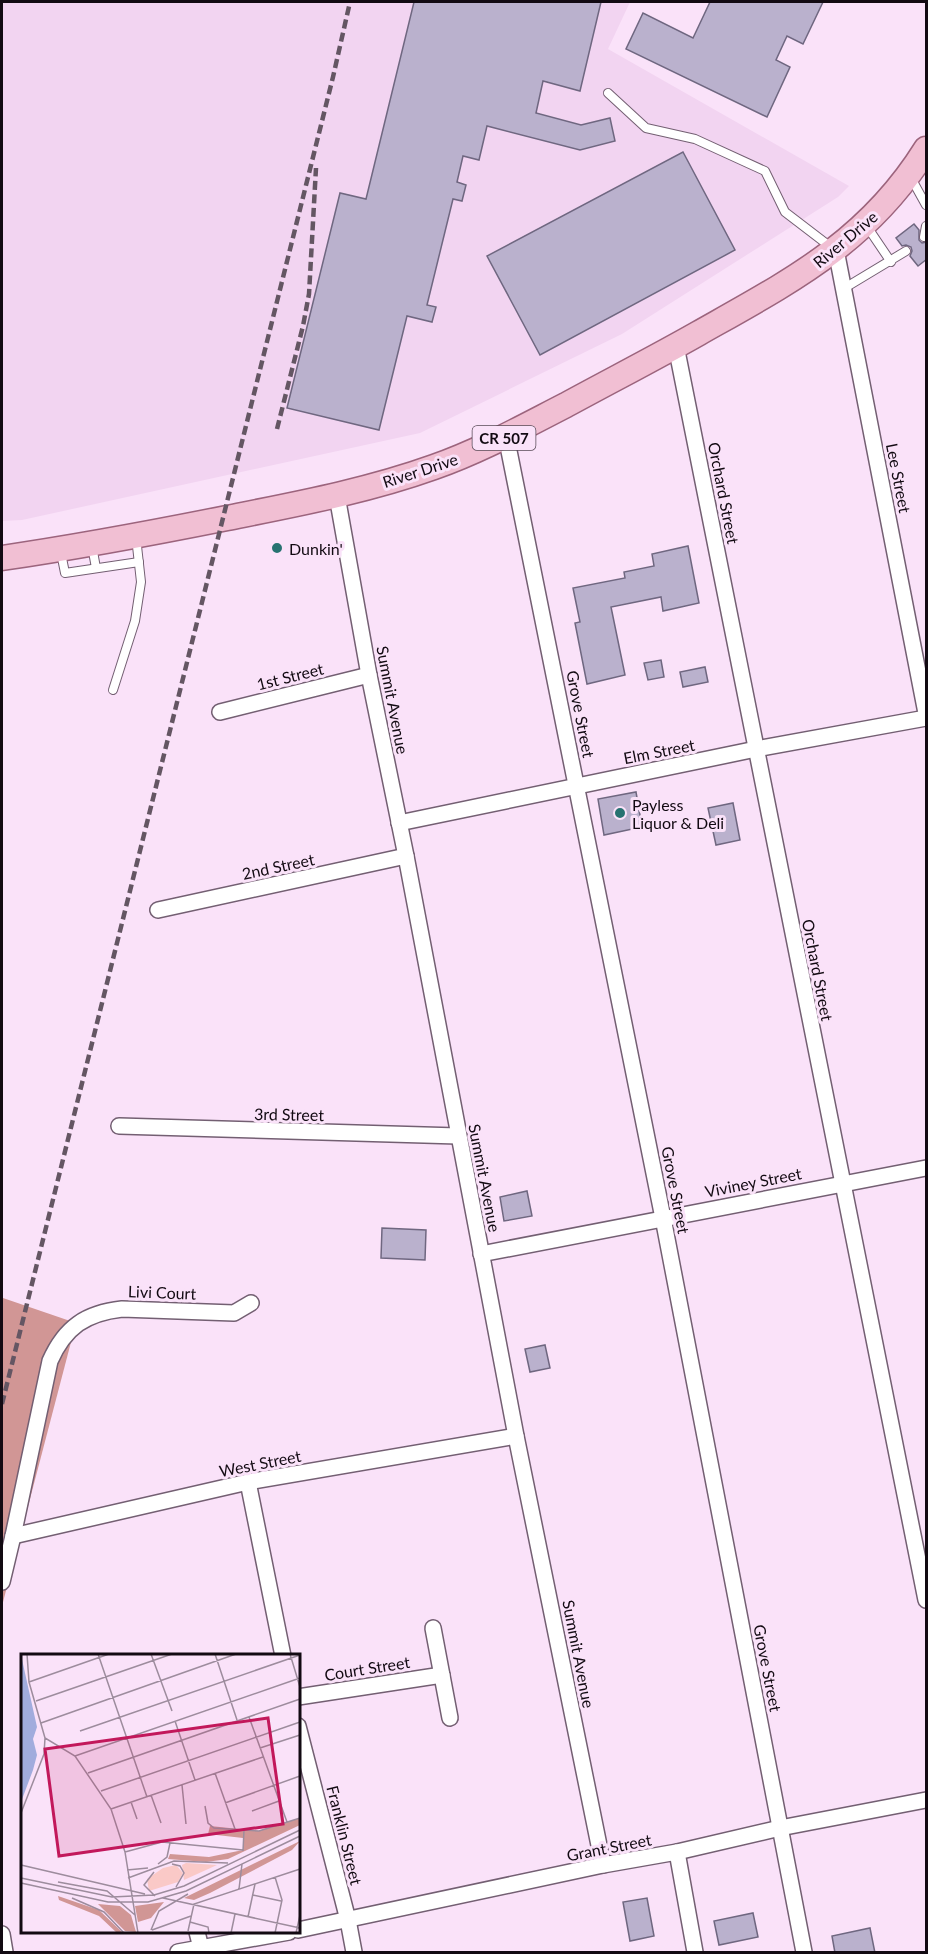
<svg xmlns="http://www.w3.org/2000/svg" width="928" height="1954" font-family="Lato,sans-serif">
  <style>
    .built { fill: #f2d4f1 }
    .forest { fill: #d19695 }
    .building { fill: #bab1cd; stroke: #6f6780; stroke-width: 1.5 }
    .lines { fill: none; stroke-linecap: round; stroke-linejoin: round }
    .service-casing { stroke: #735f72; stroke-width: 10 }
    .minor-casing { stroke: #735f72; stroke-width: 18 }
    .primary-casing { stroke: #9c647d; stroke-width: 27 }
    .service { stroke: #fff; stroke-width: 8 }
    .minor { stroke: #fff; stroke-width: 15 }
    .primary { stroke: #f1bfd3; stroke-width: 24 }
    .rail { stroke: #645663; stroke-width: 4.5; stroke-dasharray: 9 4.5; stroke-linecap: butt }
    .poi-dot { fill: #277271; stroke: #fae2f9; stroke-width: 2 }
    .labels { text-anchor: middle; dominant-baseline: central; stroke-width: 6; stroke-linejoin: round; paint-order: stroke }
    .shield { fill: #fae2f9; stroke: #584b57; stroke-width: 1.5 }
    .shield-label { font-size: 15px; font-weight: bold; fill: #120a12 }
    .street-label { font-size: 16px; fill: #120a12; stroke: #fae2f9 }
    .poi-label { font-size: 16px; fill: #120a12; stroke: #fae2f9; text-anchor: start }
    .inset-road { fill: none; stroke: #9d8c9d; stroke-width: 1.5 }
    .view { fill: #c2185b; fill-opacity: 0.15; stroke: #c2185b; stroke-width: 3 }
    .inset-edge { fill: none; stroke: #120a12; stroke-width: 3 }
  </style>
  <rect width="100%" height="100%" fill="#fae2f9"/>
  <polygon class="built" points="2,2 630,2 608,49 849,186 838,197 622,334 420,433 22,520 2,521"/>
  <polygon class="forest" points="3,1298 76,1323 2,1606 2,1303"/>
  <g class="building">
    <polygon points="414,2 601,2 580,91 543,81 536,113 581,125 610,118 615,141 580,150 487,126 479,160 463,156 457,182 466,185 462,201 453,199 427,305 436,307 432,322 407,316 379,430 287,408 340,193 366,199"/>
    <polygon points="710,2 823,2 803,44 787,36 776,60 790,67 767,117 626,49 643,13 693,38"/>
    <polygon points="683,152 735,250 540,355 487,256"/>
    <polygon points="914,224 919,230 919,240 922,243 927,242 927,259 918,266 910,256 912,251 911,247 906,245 902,246 896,238"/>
    <polygon points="688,546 699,603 663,611 661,597 611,607 625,675 587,684 575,623 580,622 573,588 625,578 624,572 654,566 652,554"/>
    <polygon points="661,660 664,677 648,680 644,663"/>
    <polygon points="705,667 708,682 683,687 680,672"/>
    <polygon points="636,792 642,827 604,835 598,799"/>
    <polygon points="733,803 740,840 716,845 708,808"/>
    <polygon points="527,1191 532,1216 504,1221 500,1197"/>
    <polygon points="382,1228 426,1230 425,1260 381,1258"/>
    <polygon points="545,1345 550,1368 530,1372 525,1349"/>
    <polygon points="647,1898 654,1936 630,1941 623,1902"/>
    <polygon points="753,1913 758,1937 719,1945 714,1921"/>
    <polygon points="870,1928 875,1953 835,1953 832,1936"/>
  </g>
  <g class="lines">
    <g class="service-casing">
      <g id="service">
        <polyline points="608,93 646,128 695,139 765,171 785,212 832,248"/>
        <polyline points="911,178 926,205"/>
        <polyline points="866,225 891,262"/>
        <polyline points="924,237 926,226"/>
        <polyline points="843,289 906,251"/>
        <polyline points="92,546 96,568"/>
        <polyline points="61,553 65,573 139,562"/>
        <polyline points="113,690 135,621 141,582 136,537"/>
      </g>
    </g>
    <g class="minor-casing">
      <g id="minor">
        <polyline points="836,250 926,713"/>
        <polyline points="676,346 926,1600"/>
        <polyline points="506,436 663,1218 804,1952"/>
        <polyline points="337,496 369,675 406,856 516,1436 603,1865"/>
        <polyline points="220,712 369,675"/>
        <polyline points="399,823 756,749 926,718"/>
        <polyline points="158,910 406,856"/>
        <polyline points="119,1126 458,1136"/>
        <polyline points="481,1254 926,1168"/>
        <polyline points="248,1482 283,1656"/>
        <polyline points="13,1536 248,1482 516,1436"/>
        <path d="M2 1582 13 1536 50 1361C65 1327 86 1313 122 1309L234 1313 251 1303"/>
        <polyline points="433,1628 450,1718"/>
        <polyline points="298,1697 442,1675"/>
        <polyline points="298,1726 348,1920 354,1952"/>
        <polyline points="677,1852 695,1952"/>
        <polyline points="298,1930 603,1865 677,1852 780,1828 926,1800"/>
        <polyline points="197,1932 201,1948"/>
        <polyline points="2,1934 5,1952"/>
        <polyline points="178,1952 289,1932"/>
      </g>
    </g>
    <g class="primary-casing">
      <path id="primary" d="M2 558C77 547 152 533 227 518 297 504 367 491 434 467 480 451 523 427 566 405 610 381 655 358 699 333 791 281 868 242 926 149"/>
    </g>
    <use href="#service" class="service"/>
    <use href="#minor" class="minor"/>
    <use href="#primary" class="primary"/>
    <g class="rail">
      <polyline points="277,429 303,326 309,294 316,168"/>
      <polyline points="2,1404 333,77 350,2"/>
    </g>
  </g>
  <g class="poi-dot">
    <circle cx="277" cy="548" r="6"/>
    <circle cx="620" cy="813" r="6"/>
  </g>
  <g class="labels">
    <rect class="shield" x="472.5" y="426" width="63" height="24" rx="4.5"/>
    <g class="shield-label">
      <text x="504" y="438">CR 507</text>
    </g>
    <g class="street-label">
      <text transform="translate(845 239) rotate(-40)">River Drive</text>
      <text transform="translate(420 470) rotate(-18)">River Drive</text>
      <text transform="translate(899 478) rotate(79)">Lee Street</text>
      <text transform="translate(724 493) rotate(79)">Orchard Street</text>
      <text transform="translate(290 676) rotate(-14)">1st Street</text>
      <text transform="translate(393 700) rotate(79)">Summit Avenue</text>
      <text transform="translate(581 714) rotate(79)">Grove Street</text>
      <text transform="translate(659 751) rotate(-11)">Elm Street</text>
      <text transform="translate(278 866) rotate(-12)">2nd Street</text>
      <text transform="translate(818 970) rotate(79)">Orchard Street</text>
      <text transform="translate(289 1114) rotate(1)">3rd Street</text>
      <text transform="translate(485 1178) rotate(79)">Summit Avenue</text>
      <text transform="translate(753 1182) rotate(-11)">Viviney Street</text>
      <text transform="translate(676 1190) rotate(79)">Grove Street</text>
      <text transform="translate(162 1292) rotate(2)">Livi Court</text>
      <text transform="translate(260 1463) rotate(-11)">West Street</text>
      <text transform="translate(579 1654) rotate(79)">Summit Avenue</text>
      <text transform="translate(367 1668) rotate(-9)">Court Street</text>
      <text transform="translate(768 1668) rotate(79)">Grove Street</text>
      <text transform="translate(345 1835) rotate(76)">Franklin Street</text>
      <text transform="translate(609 1847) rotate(-11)">Grant Street</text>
    </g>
    <g class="poi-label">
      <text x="289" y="548">Dunkin'</text>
      <text x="632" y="804">Payless<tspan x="632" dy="18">Liquor &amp; Deli</tspan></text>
    </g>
  </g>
  <g transform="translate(21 1654)">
    <rect width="279" height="279" fill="#fae2f9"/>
    <path d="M165 209 196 211 163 226 161 211ZM155 211 162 219 157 228 128 237 126 225 142 214Z" fill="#fac9c7"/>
    <path d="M279 164V171L207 205 185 208 147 205 149 200 188 203 222 196V184L187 180 189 172 238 177ZM279 187 271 196 189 239 173 246 163 244ZM37 242 78 256 102 279H96L78 262 38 246ZM143 248 130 264 117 268 114 252ZM77 250 99 252 110 261 115 278 104 277Z" fill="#d19695"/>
    <path d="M0 1 16 73 12 85 16 101 12 116 0 148Z" fill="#a1acdd"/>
    <path class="inset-road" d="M6 0 8 28 24 84 54 102 90 155 104 198 117 279M77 0 126 143M130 0 151 57M194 0 216 66M269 0 279 33M8 28 88 0M15 47 151 0M228 63 266 168M154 67 174 126M20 69 215 0M59 77 279 1M239 94 279 81M54 102 279 24M67 119 279 45M194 119 214 175M161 131 165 170M80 137 279 68M130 141 140 169M110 148 116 165M204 149 279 122M184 152 187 169 193 174 238 177 279 164M90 155 242 103M231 157 258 147M0 159 23 100 24 84M222 197 223 176M104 198 141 188 222 196M137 210 146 203 149 189M151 210 159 212 163 219 155 233M0 211 124 240M106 216 127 214M133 218 123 231 134 242M254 223 261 246 254 279M0 224 91 243 133 241 163 232 279 176M107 224 153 207 207 209M37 228 86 237 114 261M0 229 87 248H127L165 237 279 182M218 235 221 210M232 241 260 247M51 244 83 258 103 279M142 244 279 274M227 263 234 230M169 268 187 273 188 279M130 276 138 257 167 240M131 276 170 262M167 277 173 250 279 215M210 279 214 260M275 279 279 261"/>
    <path class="view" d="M247 64 262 170 38 202 24 95Z"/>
    <rect width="279" height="279" class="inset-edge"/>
  </g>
  <rect width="928" height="1954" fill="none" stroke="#120a12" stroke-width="6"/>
</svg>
